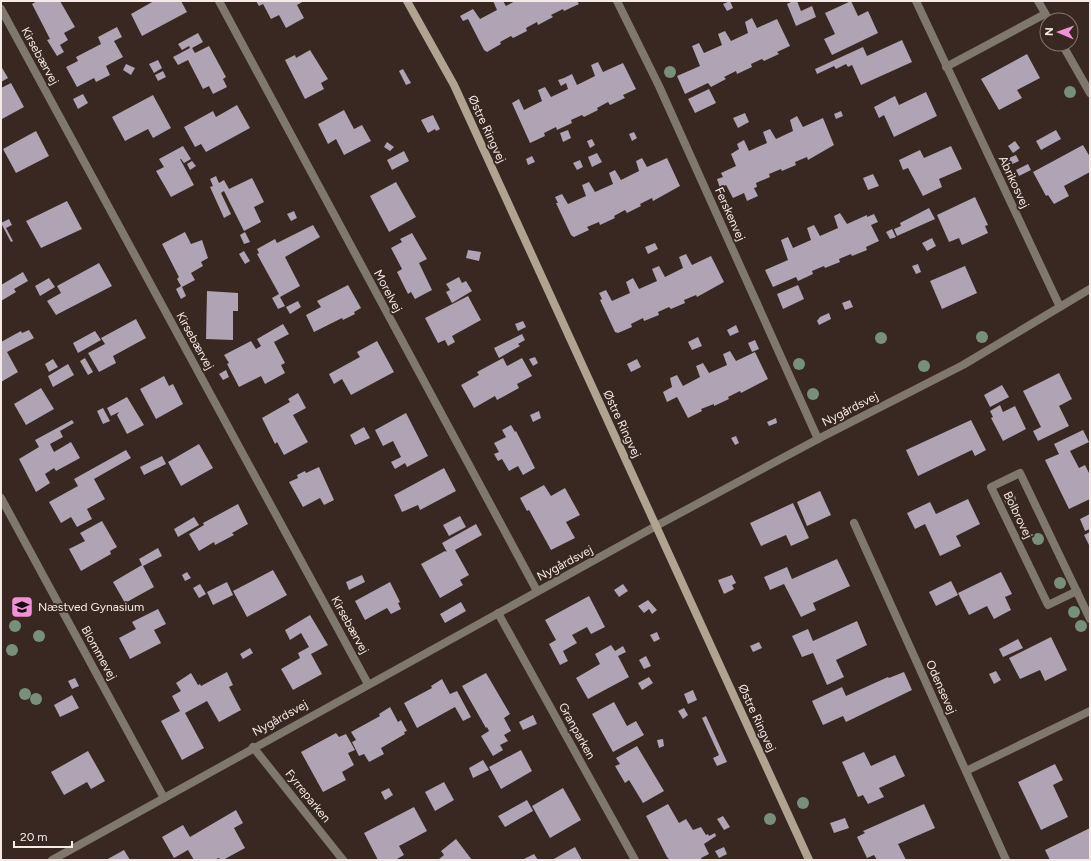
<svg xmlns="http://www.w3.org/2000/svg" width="1091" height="861" font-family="Figtree,sans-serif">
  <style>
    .building { fill: #afa3b4 }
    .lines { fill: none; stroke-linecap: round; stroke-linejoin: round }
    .street { stroke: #81786d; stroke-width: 8 }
    .secondary { stroke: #b1a391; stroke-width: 8 }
    .tree { fill: #788f7a }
    .labels { text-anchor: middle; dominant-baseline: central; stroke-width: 4; stroke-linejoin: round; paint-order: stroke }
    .street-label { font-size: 12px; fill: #f5eae5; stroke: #382821 }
    .poi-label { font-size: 12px; fill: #f5eae5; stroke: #382821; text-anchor: start }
  </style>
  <rect width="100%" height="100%" fill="#382821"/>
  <g class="building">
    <polygon points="37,1 60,1 75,27 64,33 68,40 60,45 64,52 57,56 47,40 50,39 32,4"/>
    <polygon points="154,1 181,1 187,12 142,36 131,14"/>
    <polygon points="256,1 304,1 297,5 304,18 286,28 279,15 271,19 263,4 259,6"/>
    <polygon points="493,1 503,1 506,6 515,1 577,1 579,4 564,11 563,9 551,15 553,17 538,25 537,22 526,28 527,31 513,38 511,36 500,42 501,44 487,52 484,50 468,19 463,21 460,16 473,9 480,19 497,10"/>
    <polygon points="730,1 733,8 727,11 723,4"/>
    <polygon points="793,1 797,1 801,11 812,6 816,17 796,26 787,4"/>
    <polygon points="851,1 858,16 868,11 878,33 832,55 824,39 835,34 825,13"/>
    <polygon points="752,18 757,28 777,19 790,46 777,52 779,54 764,61 762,59 751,64 752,67 737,74 736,71 724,77 726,79 711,87 708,83 685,94 677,76 700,66 692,46 699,43 704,53 722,45 718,34 725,31 731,41 748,33 745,22"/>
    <polygon points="117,27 122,37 114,41 123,57 106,66 110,75 96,82 94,78 77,87 66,67 78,61 76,57 101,44 98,37"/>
    <polygon points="198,33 203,42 192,48 195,53 209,46 226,77 223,79 227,87 213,94 209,86 203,89 188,60 178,65 173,57 190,48 189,46 182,50 178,44"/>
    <polygon points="902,40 912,62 861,85 852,65 848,67 846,64 836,69 834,66 817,74 815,69 863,47 867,56"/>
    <polygon points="310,50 328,79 321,83 324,89 305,99 285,60 295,55 296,58"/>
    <polygon points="1027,54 1040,78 1017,90 1022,98 999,110 981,79"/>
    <polygon points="158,60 162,68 154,73 149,64"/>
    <polygon points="598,62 603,72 623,63 636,89 623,95 625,98 610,105 608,102 597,108 598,110 584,117 582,115 571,120 572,123 557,130 556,127 544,133 545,136 530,143 512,103 519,99 524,110 542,101 538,90 545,87 551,97 568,89 566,83 561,86 558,80 564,78 572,74 577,85 595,76 591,65"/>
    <polygon points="126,64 135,68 131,75 123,70"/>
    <polygon points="1,66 8,78 1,82"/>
    <polygon points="403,69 411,83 406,85 399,71"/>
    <polygon points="163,71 166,77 158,81 155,75"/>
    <polygon points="11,83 24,107 2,119 1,88"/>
    <polygon points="709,89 716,103 695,113 688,99"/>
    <polygon points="926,92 937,116 894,137 884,115 879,118 874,107 895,96 899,105"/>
    <polygon points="83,94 88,103 78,109 73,99"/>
    <polygon points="153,95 171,128 153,138 148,129 125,141 112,117"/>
    <polygon points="237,105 250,128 206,152 201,144 195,147 184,127 213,111 216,117"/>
    <polygon points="344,110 354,129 362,125 371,141 344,155 336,139 328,144 318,124"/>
    <polygon points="841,111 843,116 836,119 834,114"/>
    <polygon points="745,113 749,122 738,128 733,118"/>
    <polygon points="433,115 440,129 436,131 435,129 428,133 421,120"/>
    <polygon points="797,116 803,127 823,118 834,145 808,160 807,157 795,162 796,165 782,171 781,169 769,174 770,177 756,183 757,187 754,188 758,196 747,201 744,193 733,198 726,185 720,188 717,179 723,177 721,173 736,166 731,154 739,149 737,144 744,140 749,151 767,143 763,132 770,129 776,139 793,131 790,120"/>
    <polygon points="568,130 571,138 563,142 560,133"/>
    <polygon points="1056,130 1061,139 1041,150 1036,141"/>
    <polygon points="36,131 49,156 16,173 3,149"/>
    <polygon points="634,132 637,138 632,141 629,134"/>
    <polygon points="592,139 595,145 590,148 587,141"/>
    <polygon points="1015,141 1020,148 1013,153 1008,146"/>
    <polygon points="387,142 394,147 390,151 384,147"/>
    <polygon points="1083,145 1090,157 1090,172 1064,186 1069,196 1054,204 1048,195 1046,196 1033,172"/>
    <polygon points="183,146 191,159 184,163 181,159 180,159 194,185 171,197 156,171 164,167 159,159"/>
    <polygon points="951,146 962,169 939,179 942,187 923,196 908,168 903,170 899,160 920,150 924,158"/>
    <polygon points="404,151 409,161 392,170 387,160"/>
    <polygon points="597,153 602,162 592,167 588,157"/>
    <polygon points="1016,155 1019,161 1010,165 1007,159"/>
    <polygon points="532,156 535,162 528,165 526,159"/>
    <polygon points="642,158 647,167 667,158 680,186 653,201 652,198 640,204 641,206 627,213 625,210 614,216 615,218 600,225 599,222 587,227 589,230 574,237 571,235 556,203 558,203 555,197 562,194 568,204 586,196 582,185 589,182 595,192 613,184 609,173 615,170 621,180 639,171 636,161"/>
    <polygon points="580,160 583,167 577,170 573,163"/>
    <polygon points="192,161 196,166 190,170 187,164"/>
    <polygon points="1028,164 1031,170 1019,176 1016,170"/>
    <polygon points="873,174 879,186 868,190 863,178"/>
    <polygon points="216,176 219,183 224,180 229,189 252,178 264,202 254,207 261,222 244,231 224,191 221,193 231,214 224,218 210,187 213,186 210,179"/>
    <polygon points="396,182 416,217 389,232 370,196"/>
    <polygon points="975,197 988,225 985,226 988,233 962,245 959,238 949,242 937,215"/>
    <polygon points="67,201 82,229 41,248 26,221"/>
    <polygon points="929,208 935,219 897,236 894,229 901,226 900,223"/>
    <polygon points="294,211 297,218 291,221 287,214"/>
    <polygon points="840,213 847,224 867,215 867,217 874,214 878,222 871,225 879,241 866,247 867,250 852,256 851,254 839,259 840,262 825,268 824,266 812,271 813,274 798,281 796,277 773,287 765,270 788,260 781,240 788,237 793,248 811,240 807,228 814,225 820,236 838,228 834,216"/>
    <polygon points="9,219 12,225 6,228 13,241 11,242 1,223"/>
    <polygon points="313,225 320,237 285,257 300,286 280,297 285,306 278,309 272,298 279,294 257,254 259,253 257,249 275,239 277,243"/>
    <polygon points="892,229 896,237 890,239 886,232"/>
    <polygon points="185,232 191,244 202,240 208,258 201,262 203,266 191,273 195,280 182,287 186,296 181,299 176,289 181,286 177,279 179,277 162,244"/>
    <polygon points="245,232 250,242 244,244 240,235"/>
    <polygon points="412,233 427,259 419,263 432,290 415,299 411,292 408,294 397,272 402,269 391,248 402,242 400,239"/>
    <polygon points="932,238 936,246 927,251 922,243"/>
    <polygon points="655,243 658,249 648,254 645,247"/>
    <polygon points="468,250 481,252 479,261 466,258"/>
    <polygon points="244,251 250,261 245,264 239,254"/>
    <polygon points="686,254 692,265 711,256 724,282 697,297 696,295 684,300 685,303 671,309 669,307 658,312 659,315 644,321 643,318 631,324 632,327 618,333 615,332 600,300 602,299 599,293 606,290 612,301 630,293 626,282 633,278 639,289 657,281 652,269 659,266 665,277 683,268 679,257"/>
    <polygon points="99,263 112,286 56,315 47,301 61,293 57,286"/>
    <polygon points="918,264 921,272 916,274 912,266"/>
    <polygon points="965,266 977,293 942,309 930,281"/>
    <polygon points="23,272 28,281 14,289 16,292 1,301 1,285"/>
    <polygon points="459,277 462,283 466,281 472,291 452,303 446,292 450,290 446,284"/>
    <polygon points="49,278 55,287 40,296 35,286"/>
    <polygon points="348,285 361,308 354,312 355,314 343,320 342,318 314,332 306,315 321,307 317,301"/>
    <polygon points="798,285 804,299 783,309 777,294"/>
    <polygon points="207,291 238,293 238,311 233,311 233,340 206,339"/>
    <polygon points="468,296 481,320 452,336 455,342 448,346 445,340 438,343 425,318"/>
    <polygon points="850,300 853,307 845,310 842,303"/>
    <polygon points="298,301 301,307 290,314 286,307"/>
    <polygon points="829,313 831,319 819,325 817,321 820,317"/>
    <polygon points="136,319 146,338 113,356 116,363 99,372 88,353 105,344 101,338"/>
    <polygon points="523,321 526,327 518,331 515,324"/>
    <polygon points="283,324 289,334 274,342 285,363 281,365 285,373 265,384 261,376 239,387 227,364 229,363 224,355 251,341 256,349 261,346 257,339"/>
    <polygon points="736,325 739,332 730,336 727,330"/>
    <polygon points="29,330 34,338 7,352 18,372 1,382 1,342 21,331 22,333"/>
    <polygon points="95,331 101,340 78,353 73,343"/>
    <polygon points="522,334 525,340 518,344 520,346 499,358 494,348"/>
    <polygon points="698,337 702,346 692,350 688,342"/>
    <polygon points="755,340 759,349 752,352 748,343"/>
    <polygon points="377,341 394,372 351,395 342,379 334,384 329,374 360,357 357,352"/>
    <polygon points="730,351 736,361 755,352 768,379 741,393 740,391 728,397 729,399 714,406 714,404 701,409 702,411 688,418 677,397 667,402 663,392 672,387 670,378 677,375 683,386 700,377 696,366 703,363 709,373 727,365 723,354"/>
    <polygon points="535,357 538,363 533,366 529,359"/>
    <polygon points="85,358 93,372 88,375 80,361"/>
    <polygon points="503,358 507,366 522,358 532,376 517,384 519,388 497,400 495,396 474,408 461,385 479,375 477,372"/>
    <polygon points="53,359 58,367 49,372 45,364"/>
    <polygon points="637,359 641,367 631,372 627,364"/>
    <polygon points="68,364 74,375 53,387 48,376"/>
    <polygon points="226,370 229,377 223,380 219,374"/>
    <polygon points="1059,373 1072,399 1059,406 1069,426 1038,441 1033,431 1041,427 1023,391"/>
    <polygon points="164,376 169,386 173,384 183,404 156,419 140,389"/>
    <polygon points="1002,385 1009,397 990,407 984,395"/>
    <polygon points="41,388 54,409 26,425 14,404"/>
    <polygon points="298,393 306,408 293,415 308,442 284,455 277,442 275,444 262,418 290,402 288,399"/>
    <polygon points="127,397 144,425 127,434 117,415 119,412 111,416 107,408"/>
    <polygon points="1000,405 1003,412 1015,406 1026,429 1003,441 991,418 993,417 990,411"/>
    <polygon points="103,408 110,421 103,424 97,411"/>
    <polygon points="539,411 541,418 533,422 530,415"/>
    <polygon points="406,413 428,456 407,467 405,463 395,469 391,462 401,457 393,441 383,446 375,430"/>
    <polygon points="776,418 777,423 769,426 767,422"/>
    <polygon points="72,420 74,423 60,431 63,437 50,444 54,452 71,442 80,458 56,471 54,468 45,474 50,483 36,492 19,459 39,447 35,440"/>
    <polygon points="971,420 986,450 975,456 972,450 918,476 906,450"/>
    <polygon points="511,425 515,432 516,431 535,468 523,475 518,466 509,471 502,459 498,461 494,454 499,452 494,443 506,437 502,430"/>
    <polygon points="364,427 370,438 355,445 350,435"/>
    <polygon points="1083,430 1089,442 1070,451 1079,468 1085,465 1090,475 1090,499 1069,509 1045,460 1059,454 1054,444"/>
    <polygon points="736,436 739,443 735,445 731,438"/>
    <polygon points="199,444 213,468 181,486 168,462"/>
    <polygon points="126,450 131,458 94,479 105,499 87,509 92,519 77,527 71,517 61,523 49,502 78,486 74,479"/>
    <polygon points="162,456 166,464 144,475 140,467"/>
    <polygon points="319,467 334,500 324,505 320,498 303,507 289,482 298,478 297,475 305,471 306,473"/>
    <polygon points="444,468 456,491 420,510 418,505 402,512 394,495"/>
    <polygon points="544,485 551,496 565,488 580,515 566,522 575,538 551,550 529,510 527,511 520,498"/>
    <polygon points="820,491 831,515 807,526 797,502"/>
    <polygon points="968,499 980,524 956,536 961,546 940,556 925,524 915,529 907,513 930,502 936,514"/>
    <polygon points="793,503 809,538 791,546 786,535 761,546 750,523"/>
    <polygon points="238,504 248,524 232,533 234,535 215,545 214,542 199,551 189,534 204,525 203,523"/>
    <polygon points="1090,514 1090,529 1085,531 1080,519"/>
    <polygon points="460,516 466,527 449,536 443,525"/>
    <polygon points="194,517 199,525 178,537 174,529"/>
    <polygon points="102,521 117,547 110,551 111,554 81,571 69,549 85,541 80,533"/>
    <polygon points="476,524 482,535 455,550 469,575 460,580 463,585 440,598 421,564 445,551 447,552 442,543"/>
    <polygon points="1090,532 1090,547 1084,535"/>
    <polygon points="158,548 162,556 143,566 154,587 125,603 113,582 142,565 139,559"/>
    <polygon points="837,559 850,586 813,603 816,610 801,617 784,584 770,590 764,577 787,567 792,579"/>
    <polygon points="273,570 287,595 247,617 233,591"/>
    <polygon points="187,572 191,578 185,581 182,575"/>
    <polygon points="1001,572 1012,594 1005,597 1011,610 994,619 987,606 969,615 958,593"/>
    <polygon points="362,575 365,582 349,590 346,582"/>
    <polygon points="732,575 736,583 732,585 734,589 724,594 718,580"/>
    <polygon points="951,581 958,595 936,606 929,592"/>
    <polygon points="227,582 233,595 213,605 207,592"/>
    <polygon points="390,582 400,602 398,603 401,609 391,614 387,608 365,620 355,601"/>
    <polygon points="200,584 206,594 199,598 193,588"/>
    <polygon points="623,584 628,591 619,597 614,590"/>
    <polygon points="589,596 605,627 591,634 587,627 572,635 577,643 563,651 568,661 560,665 549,644 556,640 545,620"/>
    <polygon points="648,600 657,610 652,614 649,609 644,613 638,606"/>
    <polygon points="461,602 466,611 445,623 440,614"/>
    <polygon points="158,609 166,624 154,630 161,643 130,659 119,638 136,629 132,622"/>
    <polygon points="310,615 328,645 311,654 322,674 293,690 281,669 300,658 298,653 309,647 301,633 290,640 285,630"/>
    <polygon points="857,621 867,645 836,660 844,677 827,685 813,653 802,657 792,636 808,629 813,641"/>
    <polygon points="657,632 660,639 654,642 650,635"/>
    <polygon points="1051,637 1067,670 1045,681 1040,670 1020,679 1009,658"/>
    <polygon points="1018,639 1023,648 1003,657 999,649"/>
    <polygon points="759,642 762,648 753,652 750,646"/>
    <polygon points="611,645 615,651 623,646 626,652 618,656 629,677 588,699 576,678 600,664 595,654"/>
    <polygon points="250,648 253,653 243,659 240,654"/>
    <polygon points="646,656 651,666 644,669 639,660"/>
    <polygon points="996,671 1001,680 994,684 989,674"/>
    <polygon points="227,672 233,685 229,687 241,710 219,722 207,701 185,713 204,748 182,760 161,721 180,711 172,696 181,691 176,683 191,673 198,685 200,684 201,686"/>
    <polygon points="904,672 912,690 846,722 843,716 823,725 812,701 842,687 846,696 888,677 889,678"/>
    <polygon points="486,673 510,714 504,718 511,731 504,735 508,741 500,745 503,750 493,756 481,736 489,731 487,727 486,728 462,686"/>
    <polygon points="649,677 653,683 642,690 638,683"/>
    <polygon points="75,678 79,686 72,689 68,681"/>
    <polygon points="442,679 450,694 457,691 471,717 463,721 455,707 417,728 404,703 432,688 431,686"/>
    <polygon points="693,690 697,700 688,704 684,694"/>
    <polygon points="72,695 79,708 60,717 54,705"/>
    <polygon points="614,702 627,726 636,721 644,735 613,752 592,714"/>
    <polygon points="390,707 398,722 401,720 407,731 404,732 405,734 381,748 384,754 369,762 364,754 359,756 352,742 356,740 351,732 380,716 379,714"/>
    <polygon points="684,708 688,715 683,719 678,711"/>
    <polygon points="533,715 537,724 523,730 519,722"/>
    <polygon points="706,716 727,762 717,766 713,758 719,755 702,718"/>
    <polygon points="336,733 339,737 346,734 355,750 348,753 354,765 342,772 346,780 323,792 301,752"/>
    <polygon points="663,739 664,746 659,748 657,740"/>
    <polygon points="637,746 664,791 643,803 629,780 625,783 615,766 620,764 616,758"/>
    <polygon points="521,750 532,771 501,789 489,767"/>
    <polygon points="88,751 105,781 91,789 87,782 64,795 51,772"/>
    <polygon points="864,752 871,766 895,755 905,776 879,788 884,797 868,804 863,795 858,797 842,762"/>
    <polygon points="483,760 489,770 473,778 469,768"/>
    <polygon points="1055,764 1063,780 1053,785 1068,817 1041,830 1018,782"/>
    <polygon points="444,782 454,800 435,811 425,792"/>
    <polygon points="389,788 393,795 385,800 381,792"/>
    <polygon points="563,788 581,820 550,838 532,806"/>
    <polygon points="527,800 533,811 505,827 498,816"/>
    <polygon points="668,804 679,823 686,819 693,830 701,827 706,835 708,834 709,836 715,833 716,836 704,844 709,854 701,858 702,860 670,860 667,857 646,816"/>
    <polygon points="924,804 935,828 898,844 906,860 877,860 874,855 867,858 857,837 865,833 863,831"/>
    <polygon points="414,807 427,831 399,846 404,855 395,860 378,860 364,833"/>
    <polygon points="236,810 243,823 234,828 245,848 223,860 218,858 215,860 194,860 188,850 174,858 162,837 183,825 190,837"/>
    <polygon points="723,816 730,827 724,830 717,819"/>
    <polygon points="845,818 849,828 834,833 830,823"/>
    <polygon points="1090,828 1090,860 1050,860 1045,850"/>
    <polygon points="456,839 472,860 438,860 444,855 441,851"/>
    <polygon points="575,847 582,860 552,860"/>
    <polygon points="724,847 727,854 719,858 715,851"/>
    <polygon points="124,850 130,860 106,860"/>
    <polygon points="534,854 538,860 522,860"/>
  </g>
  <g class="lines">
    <g class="street">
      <polyline points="219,1 537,591"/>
      <polyline points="617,1 659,86 818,439"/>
      <polyline points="916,1 1060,307"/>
      <polyline points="1038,1 1049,20"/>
      <polyline points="1,9 368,684"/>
      <polyline points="1062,44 1090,93"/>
      <polyline points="946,67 1045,14"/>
      <polyline points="1,498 164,798"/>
      <polyline points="854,523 1006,860"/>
      <polyline points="1077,591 1048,605 991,487 1020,473 1090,619"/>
      <polyline points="498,613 635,860"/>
      <polyline points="253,747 343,860"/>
      <polyline points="966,771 1090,711"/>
      <polyline points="52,860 656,526 818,439 963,365 1090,289"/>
    </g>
    <polyline class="secondary" points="407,1 454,85 809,860"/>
  </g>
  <g class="tree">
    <circle cx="670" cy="72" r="6"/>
    <circle cx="1070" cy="92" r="6"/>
    <circle cx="982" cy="337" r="6"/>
    <circle cx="881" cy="338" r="6"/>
    <circle cx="799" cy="364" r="6"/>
    <circle cx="924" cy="366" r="6"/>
    <circle cx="813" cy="394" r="6"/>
    <circle cx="1010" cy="499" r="6"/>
    <circle cx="1038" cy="539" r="6"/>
    <circle cx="1060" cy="583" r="6"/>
    <circle cx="1074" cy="612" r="6"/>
    <circle cx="15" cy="626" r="6"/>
    <circle cx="1081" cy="626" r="6"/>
    <circle cx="39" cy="636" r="6"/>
    <circle cx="12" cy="650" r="6"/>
    <circle cx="25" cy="694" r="6"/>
    <circle cx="36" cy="699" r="6"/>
    <circle cx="803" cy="803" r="6"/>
    <circle cx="770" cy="819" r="6"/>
  </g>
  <defs>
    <g id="school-square" transform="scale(1.15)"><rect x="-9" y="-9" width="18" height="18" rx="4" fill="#f391d6" stroke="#382821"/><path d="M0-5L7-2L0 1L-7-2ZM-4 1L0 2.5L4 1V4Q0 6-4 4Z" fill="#111"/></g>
  </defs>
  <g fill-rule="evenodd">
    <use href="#school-square" x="22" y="607"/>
  </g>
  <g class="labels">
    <g class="street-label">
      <text transform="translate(40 56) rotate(61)">Kirsebærvej</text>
      <text transform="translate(487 129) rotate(65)">Østre Ringvej</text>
      <text transform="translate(1014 182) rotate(65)">Abrikosvej</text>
      <text transform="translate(730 214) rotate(66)">Ferskenvej</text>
      <text transform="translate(388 291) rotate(62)">Morelvej</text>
      <text transform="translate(195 341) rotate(61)">Kirsebærvej</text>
      <text transform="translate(850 409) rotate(-27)">Nygårdsvej</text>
      <text transform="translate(622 424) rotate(65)">Østre Ringvej</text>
      <text transform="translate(1018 515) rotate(64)">Bolbrovej</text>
      <text transform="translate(565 563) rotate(-28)">Nygårdsvej</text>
      <text transform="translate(350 625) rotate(61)">Kirsebærvej</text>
      <text transform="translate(99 653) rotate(61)">Blommevej</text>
      <text transform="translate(941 687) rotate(66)">Odensevej</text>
      <text transform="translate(280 718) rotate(-29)">Nygårdsvej</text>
      <text transform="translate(757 718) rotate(65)">Østre Ringvej</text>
      <text transform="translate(577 731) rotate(61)">Granparken</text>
      <text transform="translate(308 796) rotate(51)">Fyrreparken</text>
    </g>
    <g class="poi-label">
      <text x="38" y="607">Næstved Gynasium</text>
    </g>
  </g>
  <rect width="1091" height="861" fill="none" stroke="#f5eae5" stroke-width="4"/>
  <g transform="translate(1059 32) rotate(272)"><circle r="19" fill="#382821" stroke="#84766f"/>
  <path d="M0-3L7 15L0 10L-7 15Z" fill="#f391d6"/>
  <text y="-6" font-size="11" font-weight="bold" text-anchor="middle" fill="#f5eae5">N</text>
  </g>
  <path d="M14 841v6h58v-6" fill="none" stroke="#f5eae5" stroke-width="2"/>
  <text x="20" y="841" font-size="12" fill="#f5eae5" stroke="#382821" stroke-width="3" paint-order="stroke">20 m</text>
</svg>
